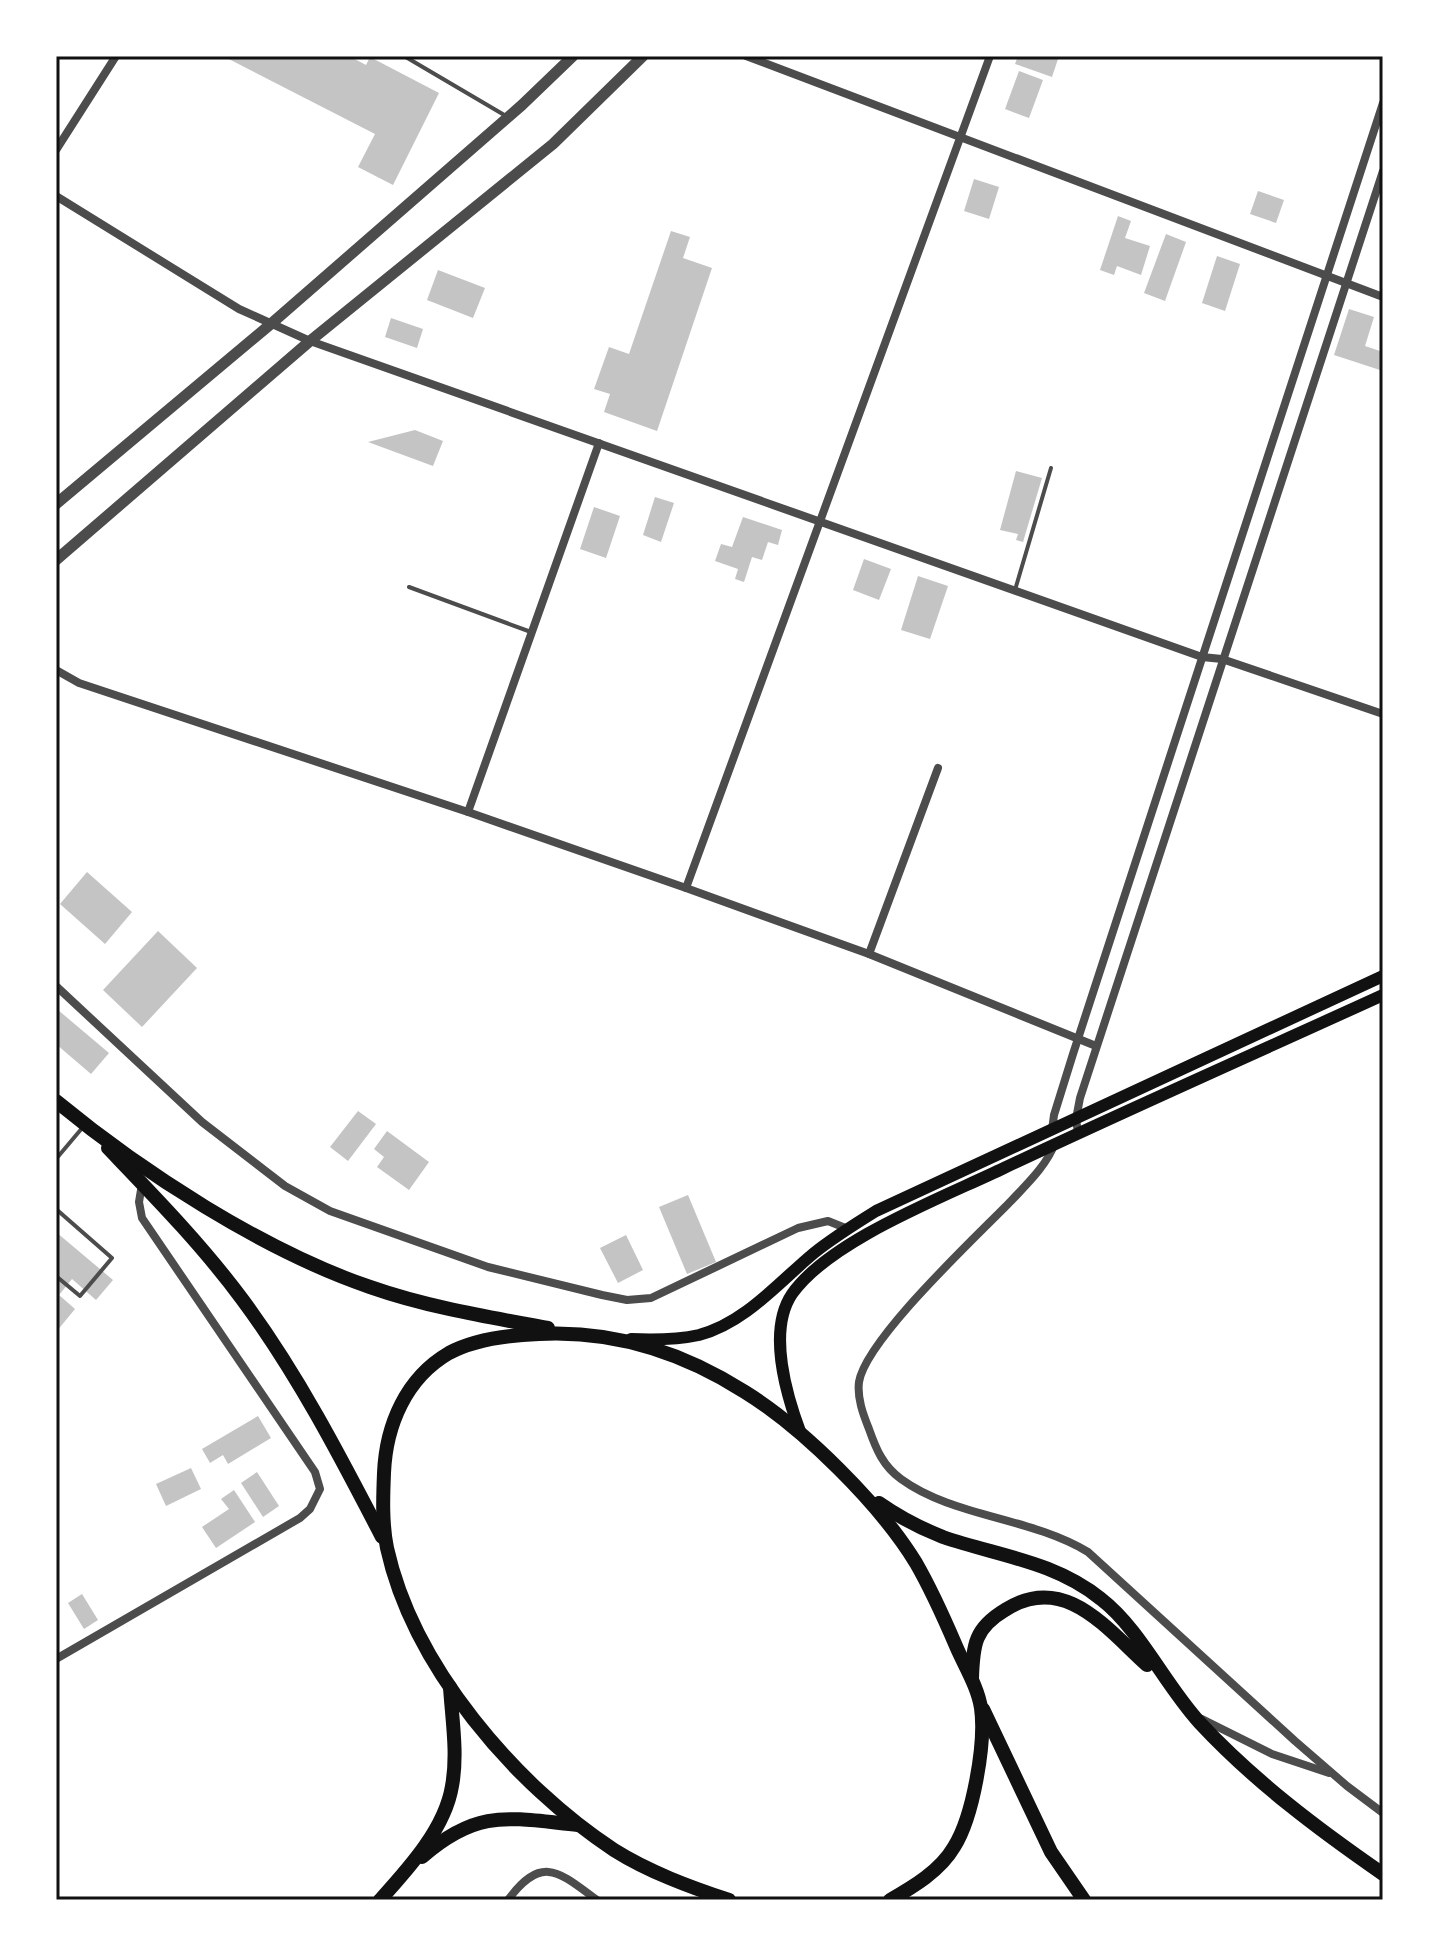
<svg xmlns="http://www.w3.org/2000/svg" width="1439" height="1956" font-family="Georgia,serif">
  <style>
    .building { fill: #c4c4c4 }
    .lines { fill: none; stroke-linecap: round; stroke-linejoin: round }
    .service { stroke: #4c4c4c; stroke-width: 4 }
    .minor { stroke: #4c4c4c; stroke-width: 8 }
    .tertiary { stroke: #4c4c4c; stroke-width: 11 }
    .secondary { stroke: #111; stroke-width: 12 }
    .primary { stroke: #111; stroke-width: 14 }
    .neatline { fill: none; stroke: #111; stroke-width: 3 }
  </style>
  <rect width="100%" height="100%" fill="#fff"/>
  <g class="building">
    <polygon points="223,56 349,56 366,65 370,57 439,93 393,185 358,167 375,134"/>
    <polygon points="1018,56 1059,56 1052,77 1015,64"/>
    <polygon points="1019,71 1043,80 1029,118 1005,109"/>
    <polygon points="974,179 999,187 989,219 964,211"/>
    <polygon points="1258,191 1284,200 1276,223 1250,214"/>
    <polygon points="1118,216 1131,221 1125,238 1150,246 1141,275 1117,266 1114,275 1100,270"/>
    <polygon points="671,231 690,237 683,258 712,268 657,431 604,412 610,394 594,389 609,347 629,354"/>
    <polygon points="1166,234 1186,242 1165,301 1144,293"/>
    <polygon points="1217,256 1240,264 1225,311 1202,303"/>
    <polygon points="438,270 485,288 473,318 427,300"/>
    <polygon points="1349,309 1374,317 1365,346 1383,352 1383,371 1334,355"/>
    <polygon points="391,318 423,329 417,348 385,337"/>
    <polygon points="415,430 443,441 433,466 368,442"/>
    <polygon points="1016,471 1042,478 1023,542 1016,540 1018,534 1000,530"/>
    <polygon points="655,497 674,503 661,542 643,535"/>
    <polygon points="594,507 620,516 606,558 580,549"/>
    <polygon points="743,517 782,530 778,545 768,542 762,560 752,557 744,582 735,579 738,569 715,561 721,544 732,547"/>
    <polygon points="864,559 891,569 879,600 853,590"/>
    <polygon points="918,576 948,586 930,639 901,630"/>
    <polygon points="87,872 132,912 105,944 60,904"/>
    <polygon points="158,931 197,968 142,1027 103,990"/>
    <polygon points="58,1010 109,1053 91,1074 56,1044"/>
    <polygon points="358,1111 376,1124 348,1161 330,1147"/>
    <polygon points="387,1131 429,1162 409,1190 377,1167 384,1157 374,1149"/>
    <polygon points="688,1195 716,1262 687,1274 659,1207"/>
    <polygon points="56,1232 113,1280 96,1300 72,1279 59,1295 75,1309 56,1332"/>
    <polygon points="626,1235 643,1270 618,1283 600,1248"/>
    <polygon points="258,1416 271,1438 228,1464 223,1455 210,1463 202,1449"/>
    <polygon points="191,1468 201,1489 166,1506 156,1484"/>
    <polygon points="257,1472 279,1506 263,1517 241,1483"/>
    <polygon points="234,1490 255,1522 216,1548 202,1527 229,1509 221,1499"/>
    <polygon points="82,1594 98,1620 84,1629 68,1603"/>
  </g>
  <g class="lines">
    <g class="service">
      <polyline points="404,56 506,116"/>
      <polyline points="409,587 531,632"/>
      <polyline points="1015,590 1051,468"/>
      <polyline points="56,1159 83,1127"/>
      <polyline points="56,1209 112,1258 80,1296 56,1276"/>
    </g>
    <g class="minor">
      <polyline points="746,56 1383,297"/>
      <polyline points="56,150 116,56"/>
      <polyline points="56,196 239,309 310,341 1202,657 1222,659 1383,714"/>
      <polyline points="56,670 79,683 468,812 686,888 869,954 1096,1046"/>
      <polyline points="468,812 599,443"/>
      <polyline points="686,888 990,56"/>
      <polyline points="869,954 938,768"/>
      <polyline points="56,986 202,1122 285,1186 330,1211 488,1267 602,1295 627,1300 651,1298 798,1228 828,1221 848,1229"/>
      <polyline points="1052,1130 1054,1115 1073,1054 1383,103"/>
      <polyline points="1078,1133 1076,1119 1080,1098 1383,171"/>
      <path d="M1055 1143C1047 1165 1027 1184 1011 1201 977 1236 866 1339 859 1382 857 1398 863 1414 869 1429 876 1449 883 1466 901 1479 953 1517 1030 1517 1088 1552L1295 1741 1347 1786 1383 1813"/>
      <polyline points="56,1659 300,1518 310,1509 320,1489 315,1472 142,1218 139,1202 142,1184"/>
      <polyline points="1202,1719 1272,1754 1329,1773"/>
      <path d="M508 1900C542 1854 559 1872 597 1900"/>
    </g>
    <g class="tertiary">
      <polyline points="56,504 272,323 522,105 573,56"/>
      <polyline points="56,560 310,341 553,144 643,56"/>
    </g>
    <g class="secondary">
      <path d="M631 1339C653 1340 676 1340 699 1335 745 1323 779 1282 814 1253 834 1237 855 1224 876 1211L1383 976"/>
      <path d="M801 1434C787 1397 767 1331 792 1294 830 1240 944 1197 1004 1168 1129 1109 1256 1053 1383 995"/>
    </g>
    <g class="primary">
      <path d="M56 1101C142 1172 264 1251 370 1287 427 1307 488 1317 548 1328"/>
      <path d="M108 1148C154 1196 202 1245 242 1299 297 1373 340 1456 382 1537"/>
      <path d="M879 1503C899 1517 920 1528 943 1537 998 1556 1054 1561 1101 1599 1140 1629 1165 1685 1200 1723 1254 1781 1318 1829 1383 1874"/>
      <path d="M972 1678C973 1644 975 1628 1005 1610 1064 1572 1106 1628 1147 1665"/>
      <polyline points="983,1709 1051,1852 1084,1900"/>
      <path d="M422 1857C478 1808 509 1818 578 1825"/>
      <path d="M380 1900C408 1869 445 1829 452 1786 458 1754 452 1719 450 1687"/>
      <path d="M729 1900C690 1887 649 1872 614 1850 515 1785 413 1666 387 1548 382 1524 383 1497 384 1473 386 1425 406 1378 449 1353 475 1339 510 1335 539 1334 613 1330 682 1352 745 1392 803 1428 880 1504 916 1563 931 1589 944 1618 956 1646 964 1665 978 1687 981 1708 986 1743 973 1817 954 1847 940 1871 913 1887 890 1900"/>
    </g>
  </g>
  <rect width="1439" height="1956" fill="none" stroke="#ffffff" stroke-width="116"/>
  <rect x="58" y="58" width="1323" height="1840" class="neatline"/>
</svg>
